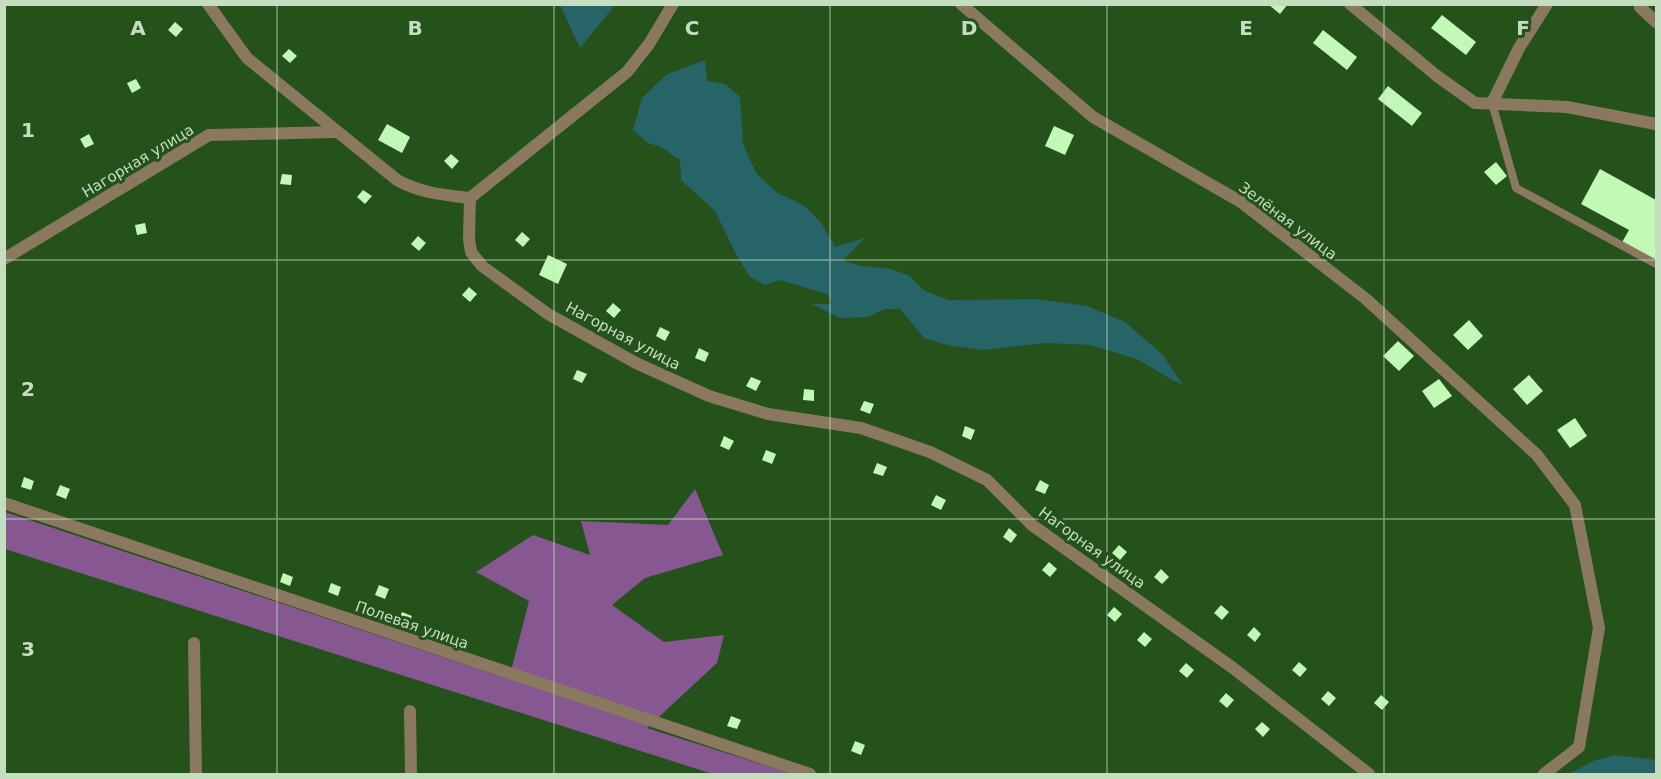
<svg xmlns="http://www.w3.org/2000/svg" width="1661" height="779" font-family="'DejaVu Sans',sans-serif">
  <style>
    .forest { fill: #875792 }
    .water { fill: #276467 }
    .building { fill: #c2f9b7 }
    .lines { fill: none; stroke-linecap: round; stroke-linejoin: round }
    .service { stroke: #8a795f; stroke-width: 8 }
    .minor { stroke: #8a795f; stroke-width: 12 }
    .grid { fill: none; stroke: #c5dec0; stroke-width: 1.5; stroke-opacity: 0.55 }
    .labels { text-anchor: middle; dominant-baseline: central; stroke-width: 6; stroke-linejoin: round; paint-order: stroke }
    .street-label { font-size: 15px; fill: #c5dec0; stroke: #25511b }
    .grid-label { font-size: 20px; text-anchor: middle; font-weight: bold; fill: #c5dec0; stroke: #25511b; stroke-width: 6; stroke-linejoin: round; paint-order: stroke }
  </style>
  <rect width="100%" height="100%" fill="#25511b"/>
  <polygon class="forest" points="695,489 723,555 645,578 612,605 664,642 724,635 717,663 647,728 792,774 713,774 5,549 5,512 509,679 529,601 476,572 533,535 590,555 581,521 668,525"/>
  <g class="water">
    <polygon points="560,5 615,5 580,48"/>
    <polygon points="705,60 707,81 725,84 740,97 743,144 756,173 776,192 805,206 822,224 835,247 865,238 842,261 863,266 891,269 910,276 923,290 948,300 1037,299 1087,306 1125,322 1162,354 1183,385 1172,380 1137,359 1091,345 1046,343 982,350 947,345 924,338 900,309 885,309 868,317 840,318 812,304 832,304 827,294 780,280 765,285 750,277 737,256 715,211 681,180 680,160 661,147 648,143 633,130 642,98 667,74"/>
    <polygon points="1614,755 1656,760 1656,774 1569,774 1593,761"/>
  </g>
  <g class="building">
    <polygon points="1268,4 1288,4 1280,14"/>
    <polygon points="1442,15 1476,42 1466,55 1431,28"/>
    <polygon points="175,22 183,29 176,37 168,30"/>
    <polygon points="1323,30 1357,57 1347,70 1313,43"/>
    <polygon points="289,49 297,56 290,63 282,56"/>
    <polygon points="136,79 141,88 132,93 127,83"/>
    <polygon points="1388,86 1422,113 1412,126 1378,99"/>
    <polygon points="387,124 410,137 402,153 378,140"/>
    <polygon points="1054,126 1074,135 1065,155 1045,146"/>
    <polygon points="89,134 94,144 85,148 80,139"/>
    <polygon points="451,154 459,161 452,169 444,161"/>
    <polygon points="1496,162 1507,176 1496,185 1484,172"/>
    <polygon points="1600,169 1656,200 1656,264 1621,244 1629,230 1581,204"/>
    <polygon points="282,174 292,175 291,185 280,184"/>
    <polygon points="363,190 372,196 365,204 357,197"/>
    <polygon points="145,223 147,233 137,235 135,225"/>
    <polygon points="522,232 530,239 523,247 515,240"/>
    <polygon points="418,236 426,243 419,251 411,244"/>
    <polygon points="548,255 567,264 558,284 539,275"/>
    <polygon points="469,287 477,294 470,302 462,295"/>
    <polygon points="613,303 621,310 614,318 606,311"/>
    <polygon points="1469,320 1483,336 1468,350 1453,335"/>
    <polygon points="660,327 670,332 665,341 656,336"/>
    <polygon points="1398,341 1414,356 1399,371 1383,356"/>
    <polygon points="699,348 709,353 705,362 695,358"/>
    <polygon points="577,370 587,374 582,383 573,379"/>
    <polygon points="1529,375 1543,391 1527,405 1513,389"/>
    <polygon points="751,377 761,381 756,391 746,386"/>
    <polygon points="1439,379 1452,396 1434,408 1422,391"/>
    <polygon points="804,389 814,390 814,401 803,400"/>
    <polygon points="864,401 874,404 870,414 860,410"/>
    <polygon points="1575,418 1587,436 1570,448 1557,430"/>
    <polygon points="965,426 975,430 971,440 962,436"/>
    <polygon points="724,436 734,441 729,450 720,446"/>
    <polygon points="766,450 776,454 772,464 762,460"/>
    <polygon points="877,463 887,467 883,476 873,473"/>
    <polygon points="24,477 34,481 31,490 21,487"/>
    <polygon points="1040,480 1049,485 1045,494 1035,490"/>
    <polygon points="60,485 70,489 66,499 56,495"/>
    <polygon points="936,495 946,500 941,510 931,505"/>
    <polygon points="1009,528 1017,535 1011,543 1003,537"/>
    <polygon points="1119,545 1127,552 1120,560 1112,553"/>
    <polygon points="1049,562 1057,569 1050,577 1042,570"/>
    <polygon points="1161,569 1169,577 1162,584 1154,577"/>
    <polygon points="283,573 293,577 290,586 280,582"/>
    <polygon points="331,583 341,587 338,596 328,592"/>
    <polygon points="379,585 389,589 385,599 375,595"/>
    <polygon points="1221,605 1229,612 1222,620 1214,613"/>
    <polygon points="1114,607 1122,614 1115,622 1107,615"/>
    <polygon points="402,612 412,616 408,625 398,622"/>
    <polygon points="1254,627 1261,634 1255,642 1247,635"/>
    <polygon points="1144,632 1152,639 1145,647 1137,640"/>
    <polygon points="1299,662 1307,669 1300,677 1292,670"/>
    <polygon points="1186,663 1194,670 1187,678 1179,671"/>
    <polygon points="1328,691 1336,698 1329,706 1321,699"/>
    <polygon points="1226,693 1234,700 1227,708 1219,701"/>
    <polygon points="1381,695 1389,702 1382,710 1374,703"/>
    <polygon points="731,716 741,720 737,729 727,726"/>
    <polygon points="1262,722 1270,729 1263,737 1255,729"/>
    <polygon points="855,741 865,745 861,755 851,751"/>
  </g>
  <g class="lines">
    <polyline class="service" points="1492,103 1516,188 1656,264"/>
    <g class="minor">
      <path d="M208 4 247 58 397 180C420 193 444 195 470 198L627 72 649 44 673 4"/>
      <polyline points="961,4 1093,117 1241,202 1366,299 1537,455 1575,505 1599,628 1579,747 1544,774"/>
      <polyline points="1350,4 1437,76 1475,103 1567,107 1656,124"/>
      <polyline points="1640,7 1656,22"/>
      <polyline points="1492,103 1519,48 1547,4"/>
      <polyline points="470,198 469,239 471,252 482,266 548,314 636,363 709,396 768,414 861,428 930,452 987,480 1032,525 1233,668 1369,774"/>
      <polyline points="4,259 209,135 336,132"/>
      <polyline points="4,503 810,774"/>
      <polyline points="194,643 196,774"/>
      <polyline points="410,711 411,774"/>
    </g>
  </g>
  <path class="grid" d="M277 4V774M554 4V774M830 4V774M1107 4V774M1384 4V774M4 260H1656M4 519H1656"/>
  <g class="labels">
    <g class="street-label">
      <text transform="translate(138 161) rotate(-31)">Нагорная улица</text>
      <text transform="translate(1288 221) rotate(37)">Зелёная улица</text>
      <text transform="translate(623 336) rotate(28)">Нагорная улица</text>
      <text transform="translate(1092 548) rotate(36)">Нагорная улица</text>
      <text transform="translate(412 625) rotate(19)">Полевая улица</text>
    </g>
  </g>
  <g class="grid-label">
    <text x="138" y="35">A</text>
    <text x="415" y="35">B</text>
    <text x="692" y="35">C</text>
    <text x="969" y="35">D</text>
    <text x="1246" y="35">E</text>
    <text x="1523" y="35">F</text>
    <text x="28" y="137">1</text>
    <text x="28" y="396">2</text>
    <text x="28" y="656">3</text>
  </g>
  <rect width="1661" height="779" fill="none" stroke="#c5dec0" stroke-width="12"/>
</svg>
